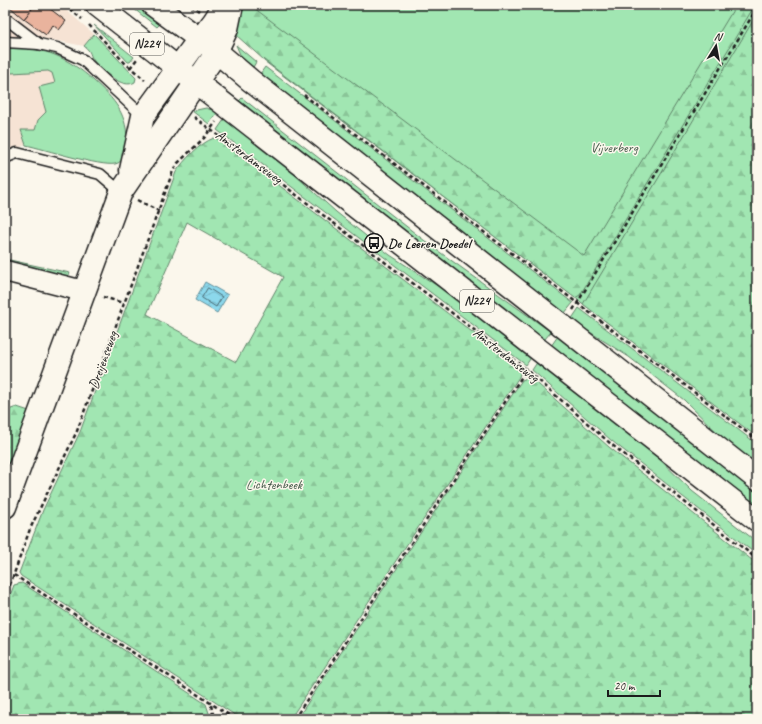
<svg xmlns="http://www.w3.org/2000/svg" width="762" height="724" font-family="Caveat,sans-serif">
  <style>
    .built { fill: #f6e3d4 }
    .green { fill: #a1e6b2; stroke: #5e8167 }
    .forest { fill: url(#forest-firs); stroke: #5e8167; fill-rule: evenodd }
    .water { fill: url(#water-waves); stroke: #5f8d99 }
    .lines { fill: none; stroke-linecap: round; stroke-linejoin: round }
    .shore { stroke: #49676f; stroke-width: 1 }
    .building { fill: #e9b39d; stroke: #1c1c1c }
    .lane-casing { stroke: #1c1c1c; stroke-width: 13 }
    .street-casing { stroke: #1c1c1c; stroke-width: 23 }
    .secondary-casing { stroke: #1c1c1c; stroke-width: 25 }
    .primary-casing { stroke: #1c1c1c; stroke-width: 25 }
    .path { stroke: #1c1c1c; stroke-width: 2.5; stroke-dasharray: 4 3; stroke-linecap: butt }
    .lane { stroke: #fbf7ec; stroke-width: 10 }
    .street { stroke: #fbf7ec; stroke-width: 20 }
    .secondary { stroke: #fbf7ec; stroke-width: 22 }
    .primary { stroke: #fbf7ec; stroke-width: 22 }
    .labels { text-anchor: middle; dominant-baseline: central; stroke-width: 3; stroke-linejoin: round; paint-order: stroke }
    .shield { fill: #fbf7ec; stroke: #5f5e5a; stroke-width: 1 }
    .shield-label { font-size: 13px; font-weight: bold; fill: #1c1c1c }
    .park-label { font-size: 14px; fill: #445949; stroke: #fbf7ec }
    .street-label { font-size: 14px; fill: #1c1c1c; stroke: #fbf7ec }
    .poi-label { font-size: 14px; font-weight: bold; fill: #1c1c1c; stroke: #fbf7ec; text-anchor: start }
  </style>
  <defs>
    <pattern id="forest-firs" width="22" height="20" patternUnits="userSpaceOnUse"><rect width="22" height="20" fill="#a1e6b2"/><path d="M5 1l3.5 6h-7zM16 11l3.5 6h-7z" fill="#8ac598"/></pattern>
    <pattern id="water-waves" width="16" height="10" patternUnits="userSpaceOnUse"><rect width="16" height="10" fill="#8cd8ec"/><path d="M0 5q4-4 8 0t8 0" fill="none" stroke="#78b9ca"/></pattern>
  </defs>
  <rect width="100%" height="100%" fill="#fbf7ec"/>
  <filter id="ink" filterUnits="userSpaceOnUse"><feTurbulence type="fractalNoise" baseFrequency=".025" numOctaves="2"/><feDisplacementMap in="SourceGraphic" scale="8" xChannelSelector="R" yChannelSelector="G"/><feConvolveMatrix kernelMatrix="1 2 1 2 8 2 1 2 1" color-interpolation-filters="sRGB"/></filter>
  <g filter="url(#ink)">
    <g class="built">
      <polygon points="5,5 60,5 94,34 84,46 42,38 5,37"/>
      <polygon points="5,71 12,73 48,71 52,73 55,83 46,112 38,120 35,130 21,130 26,145 5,152"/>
    </g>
    <g class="green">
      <polygon points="129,5 138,5 161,23 157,27"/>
      <polygon points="240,5 757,5 757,436 264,61"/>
      <polygon points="94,25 134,57 130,62 128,62"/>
      <path d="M94 34 136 78 135 82C123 90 102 71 94 61 89 55 92 52 84 46Z"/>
      <polygon points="236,45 256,62 252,69 242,59"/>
      <path d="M16 47C29 49 43 50 55 55 69 61 82 70 93 80 115 100 128 114 127 145 126 153 124 162 115 164 101 167 44 149 26 145L21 130H35L38 120 46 112 39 87 55 83 52 73 48 71 12 73 5 71V49Z"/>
      <polygon points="265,67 573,303 564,314 260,74"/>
      <polygon points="242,98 434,248 551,332 544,340 238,102"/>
      <polygon points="206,108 218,112 209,124 192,111"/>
      <polygon points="226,117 273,155 336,212 390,255 456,298 532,356 526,365 217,130"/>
      <polygon points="579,308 757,444 757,467 735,450 684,400 629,357 571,320"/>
      <polygon points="558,336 757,490 757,508 551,346"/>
      <polygon points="538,361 642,442 692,491 757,542 757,555 612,441 532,370"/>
    </g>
    <g class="forest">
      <polygon points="239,5 250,5 584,256 736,5 755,5 580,295 575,298 264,60 236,35"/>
      <polygon points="757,14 757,437 583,304"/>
      <path d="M214 138 218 139 521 369 519 377 290 719H241L21 576 19 573 43 510 80 432 176 172C184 160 200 143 214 138ZM187 222 283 277 236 362 147 314Z"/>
      <polygon points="5,259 70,273 67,278 5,265"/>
      <polygon points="530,377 609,447 757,564 757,719 297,719 522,380"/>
      <polygon points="17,407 32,412 5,483 5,411"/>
      <polygon points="22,583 206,704 211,719 5,719 5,609 14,585"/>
    </g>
    <polygon class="water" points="205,282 228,295 217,313 195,300"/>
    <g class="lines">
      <polygon class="shore" points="208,288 222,297 216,307 202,298"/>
    </g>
    <g class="building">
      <polygon points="5,5 35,5 24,19 10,7 5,14"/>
      <polygon points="35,5 45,5 66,21 59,30 53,25 46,35 24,19"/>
    </g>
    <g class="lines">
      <g class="lane-casing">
        <g id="lane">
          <polyline points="5,18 39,44"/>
          <polyline points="5,42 39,44 57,48 83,60 145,118"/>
          <polyline points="5,158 17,153 100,174 121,192"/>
        </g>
      </g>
      <g class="street-casing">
        <g id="street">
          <polyline points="199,39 213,21 223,5"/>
          <polyline points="217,52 228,29 233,5"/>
          <polyline points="5,271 83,291"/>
        </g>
      </g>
      <g class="secondary-casing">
        <g id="secondary">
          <polyline points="131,170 143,116 199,39"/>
          <polyline points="5,507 121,192 217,52"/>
        </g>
      </g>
      <g class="primary-casing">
        <g id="primary">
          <polyline points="97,5 757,520"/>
          <polyline points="153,5 217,52 250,80 757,479"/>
        </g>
      </g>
      <g class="path">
        <polyline points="64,5 82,19"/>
        <polyline points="191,5 199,11"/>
        <polyline points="89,25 125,63 145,80"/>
        <polyline points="130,68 137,59"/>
        <polyline points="304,95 757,440"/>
        <polyline points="194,117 527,370 611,444 757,559"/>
        <polyline points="137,200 159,211"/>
        <polyline points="103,297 123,303"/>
        <polyline points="573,310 757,8"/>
        <polyline points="14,575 235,719"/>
        <polyline points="5,599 30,529 77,431 173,171 178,163 204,138 216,122"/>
        <polyline points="211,705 214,719"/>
        <polyline points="294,719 527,369"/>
      </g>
      <use href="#lane" class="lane"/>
      <use href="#street" class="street"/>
      <use href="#secondary" class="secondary"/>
      <use href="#primary" class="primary"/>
    </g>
  </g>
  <defs>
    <g id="bus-ring" transform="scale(1)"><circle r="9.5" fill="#fbf7ec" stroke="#1c1c1c" stroke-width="1.5"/><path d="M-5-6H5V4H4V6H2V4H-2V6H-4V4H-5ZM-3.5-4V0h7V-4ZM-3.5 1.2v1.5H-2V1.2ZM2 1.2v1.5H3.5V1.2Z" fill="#1c1c1c"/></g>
  </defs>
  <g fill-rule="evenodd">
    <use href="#bus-ring" x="374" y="243"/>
  </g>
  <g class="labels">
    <g class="shield">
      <rect x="130" y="33" width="34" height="22" rx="3"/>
      <rect x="460" y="290" width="34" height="22" rx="3"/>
    </g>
    <g class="shield-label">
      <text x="147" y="44">N224</text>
      <text x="477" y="301">N224</text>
    </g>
    <g class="park-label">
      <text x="614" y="147">Vijverberg</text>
      <text x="274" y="484">Lichtenbeek</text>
    </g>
    <g class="street-label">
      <text transform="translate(249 157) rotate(37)">Amsterdamseweg</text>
      <text transform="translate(506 355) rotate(38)">Amsterdamseweg</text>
      <text transform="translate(103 360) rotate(-70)">Dreijenseweg</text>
    </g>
    <g class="poi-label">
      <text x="388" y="243">De Leeren Doedel</text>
    </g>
  </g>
  <rect width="762" height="724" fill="none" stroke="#fbf7ec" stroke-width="20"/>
  <rect x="10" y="10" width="742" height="704" fill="none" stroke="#1c1c1c" stroke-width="1.5" filter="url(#ink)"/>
  <g transform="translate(716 46) rotate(11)" stroke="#fbf7ec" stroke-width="3" paint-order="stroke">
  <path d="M0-3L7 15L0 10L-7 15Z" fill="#1c1c1c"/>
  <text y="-6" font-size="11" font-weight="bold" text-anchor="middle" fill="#1c1c1c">N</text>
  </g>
  <path d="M608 690v6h52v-6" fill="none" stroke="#1c1c1c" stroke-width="2"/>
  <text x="614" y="690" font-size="12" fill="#1c1c1c" stroke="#fbf7ec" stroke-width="3" paint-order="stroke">20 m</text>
</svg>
